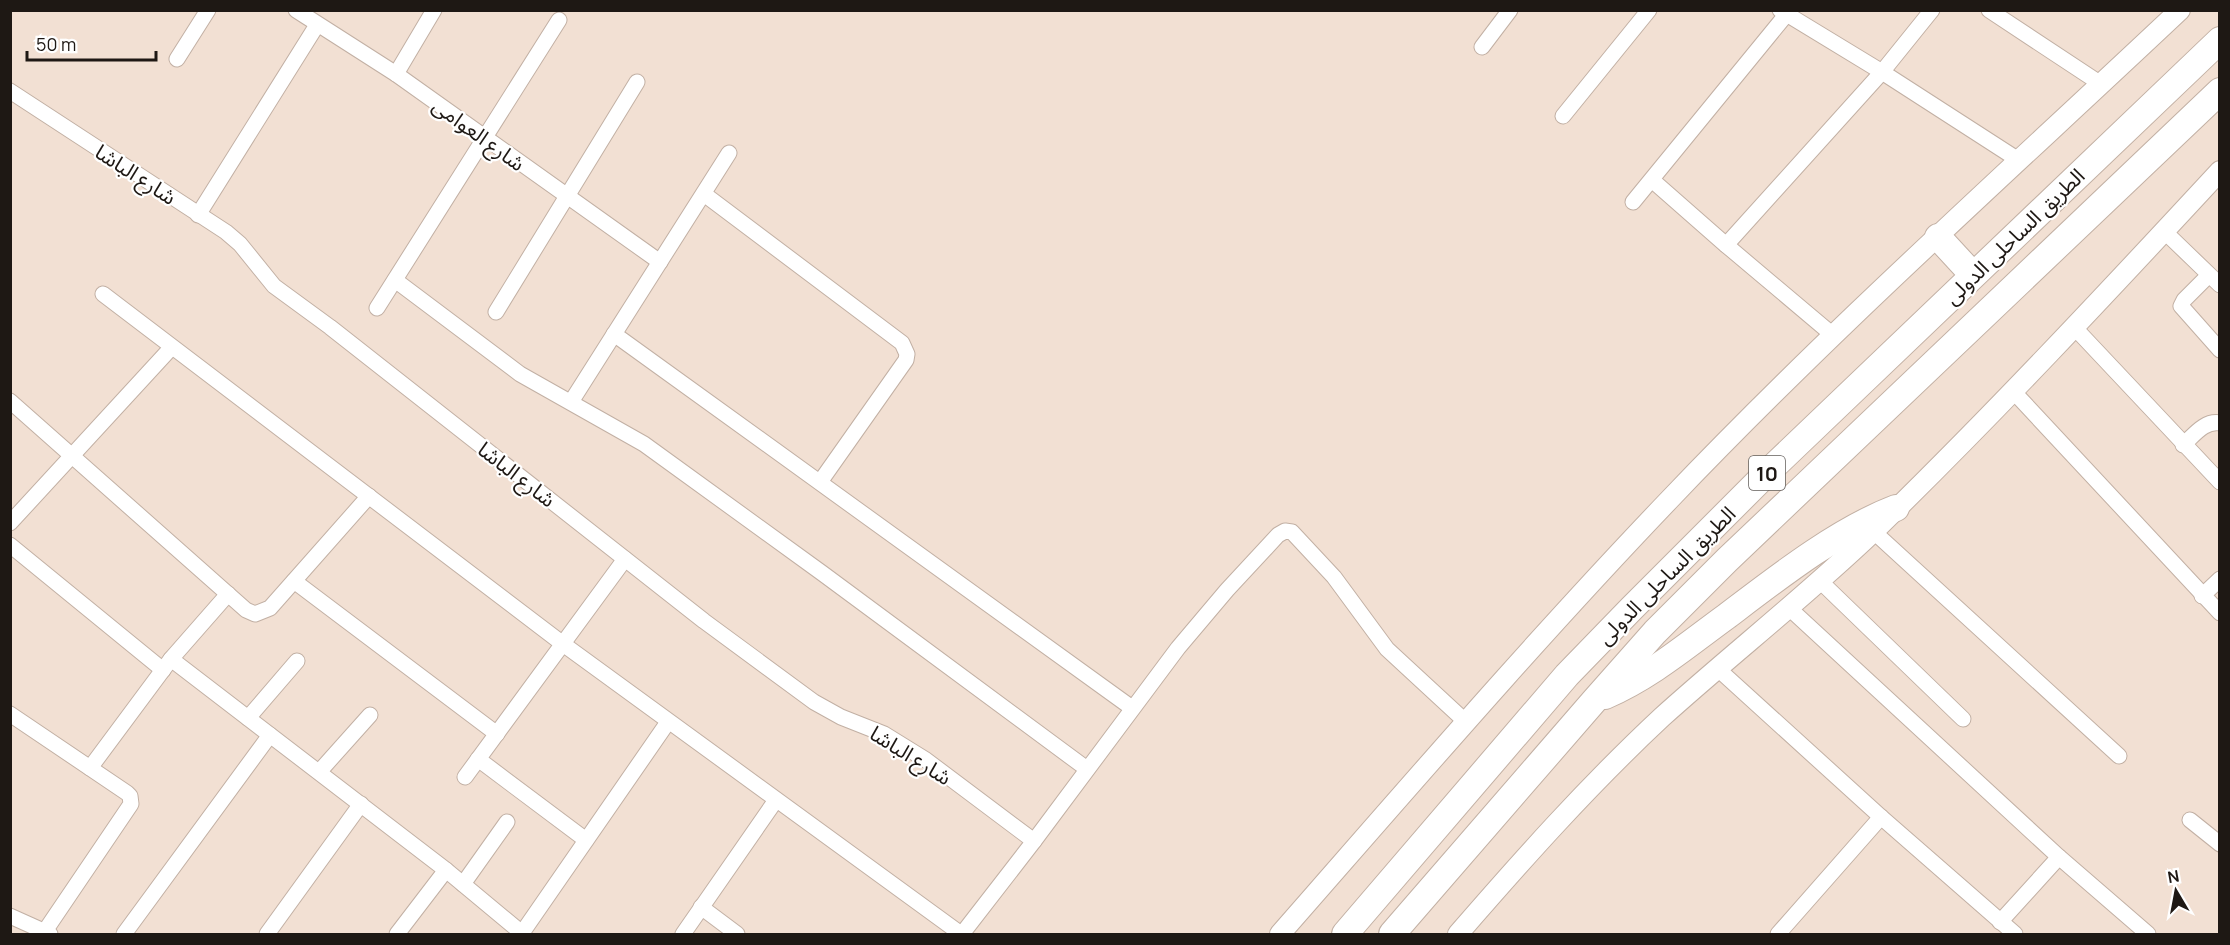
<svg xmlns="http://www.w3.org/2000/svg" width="2230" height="945" font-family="Manrope,'Noto Sans Arabic',sans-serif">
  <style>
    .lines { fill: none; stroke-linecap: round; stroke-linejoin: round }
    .minor-casing { stroke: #c2b0a4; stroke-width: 17 }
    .tertiary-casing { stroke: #c2b0a4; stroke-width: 22 }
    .trunk-casing { stroke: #c2b0a4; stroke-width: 28 }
    .minor { stroke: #fff; stroke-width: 15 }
    .tertiary { stroke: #fff; stroke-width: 20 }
    .trunk { stroke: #fff; stroke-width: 26 }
    .labels { text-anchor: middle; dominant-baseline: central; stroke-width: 4.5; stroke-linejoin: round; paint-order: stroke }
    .shield { fill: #fff; stroke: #625d5a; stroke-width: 1.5 }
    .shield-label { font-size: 20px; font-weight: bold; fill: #1e1814 }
    .street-label { font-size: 21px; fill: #1e1814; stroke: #fff }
  </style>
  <rect width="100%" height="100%" fill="#f2e0d3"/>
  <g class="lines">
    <g class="minor-casing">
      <g id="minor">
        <polyline points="296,10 396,74 660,262"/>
        <polyline points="1780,10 1882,72 2020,161"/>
        <polyline points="1989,10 2101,84"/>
        <polyline points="1482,47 1510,10"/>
        <polyline points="177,59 208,10"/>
        <polyline points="396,74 434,10"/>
        <polyline points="10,91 226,232 240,244 274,286 330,327 704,621 814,702 841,717 884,734 926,760 1034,841"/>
        <polyline points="1563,116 1649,10"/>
        <polyline points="1652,180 1726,245 1834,336"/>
        <polyline points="704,194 902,343 907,354 906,360 820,482"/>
        <polyline points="1633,202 1790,10"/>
        <polyline points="198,215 317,25"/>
        <polyline points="2164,231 2220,285"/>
        <polyline points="1726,245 1882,72 1932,10"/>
        <polyline points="2209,275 2184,300 2181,306 2220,350"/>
        <polyline points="395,280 520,374 644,444 822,573 1087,769"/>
        <polyline points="103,294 563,644 961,934"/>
        <polyline points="377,308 559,20"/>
        <polyline points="496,312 637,82"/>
        <polyline points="2074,327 2220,482"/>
        <polyline points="614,334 1132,708"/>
        <polyline points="2012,390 2220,613"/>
        <polyline points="10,401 246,610 255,614 270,608 369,496"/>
        <polyline points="571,402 729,153"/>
        <path d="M2183 445C2194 435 2205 420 2220 423"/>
        <polyline points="10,523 171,348"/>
        <polyline points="1873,531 2119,756"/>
        <polyline points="10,545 163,670"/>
        <polyline points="1819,580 1963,719"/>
        <polyline points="294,581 497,734"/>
        <polyline points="2202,596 2220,579"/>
        <polyline points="1788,607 2059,857 2148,934"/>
        <polyline points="171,659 446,870 523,934"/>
        <polyline points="1718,669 1881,817 2015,934"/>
        <polyline points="10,714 127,793 130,796 131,804 45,931"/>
        <polyline points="248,718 297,661"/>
        <polyline points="478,759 586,840"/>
        <polyline points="90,768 171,659 228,594"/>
        <polyline points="319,772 370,715"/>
        <polyline points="465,777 625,559"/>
        <polyline points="2190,820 2220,844"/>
        <polyline points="463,884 507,822"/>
        <polyline points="701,907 737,934"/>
        <polyline points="10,916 50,934"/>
        <polyline points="2000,922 2059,857"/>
        <polyline points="522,933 668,722"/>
        <polyline points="124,934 270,735"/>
        <polyline points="267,934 361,804"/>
        <polyline points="397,934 446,870"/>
        <polyline points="683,934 776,800"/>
        <polyline points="962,934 1034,841 1178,648 1227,590 1278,535 1285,531 1292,532 1334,577 1387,649 1466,722"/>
        <polyline points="1778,934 1881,817"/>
      </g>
    </g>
    <g class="tertiary-casing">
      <g id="tertiary">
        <path d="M1280 934C1408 788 1535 640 1670 499 1832 329 2008 172 2180 10"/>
        <path d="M1458 934C1523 859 1589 785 1662 717 1732 654 1806 596 1874 531 1993 415 2107 293 2220 171"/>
      </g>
    </g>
    <g class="trunk-casing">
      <g id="trunk">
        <polyline points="1938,237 1973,275"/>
        <path d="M1605 696C1651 676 1687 645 1727 616 1777 578 1838 530 1896 508"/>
        <polyline points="1345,934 1567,675 1632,608 1772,468 2220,40"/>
        <polyline points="1392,934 1594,701 1655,632 1727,560 2220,91"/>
      </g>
    </g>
    <use href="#minor" class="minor"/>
    <use href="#tertiary" class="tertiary"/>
    <use href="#trunk" class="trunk"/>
  </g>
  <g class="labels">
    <rect class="shield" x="1749" y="456" width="36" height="34" rx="4.5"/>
    <g class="shield-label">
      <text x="1767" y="473">10</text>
    </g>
    <g class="street-label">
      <text transform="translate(479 134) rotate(36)">شارع العوامى</text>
      <text transform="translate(136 174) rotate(33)">شارع الباشا</text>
      <text transform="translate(2014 236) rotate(-44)">الطريق الساحلى الدولى</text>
      <text transform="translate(517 474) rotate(38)">شارع الباشا</text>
      <text transform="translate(1666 575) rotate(-45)">الطريق الساحلى الدولى</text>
      <text transform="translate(911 755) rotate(32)">شارع الباشا</text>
    </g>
  </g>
  <rect width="2230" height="945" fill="none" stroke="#1e1814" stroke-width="24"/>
  <g transform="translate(2176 891) rotate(350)" stroke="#ffffff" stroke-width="4.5" paint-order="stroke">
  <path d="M0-4.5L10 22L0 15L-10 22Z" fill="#1e1814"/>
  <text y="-9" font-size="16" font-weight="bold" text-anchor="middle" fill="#1e1814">N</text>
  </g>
  <path d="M27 51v9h129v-9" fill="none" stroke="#1e1814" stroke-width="3"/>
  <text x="36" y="51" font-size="18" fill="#1e1814" stroke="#ffffff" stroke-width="4.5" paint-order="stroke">50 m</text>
</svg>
